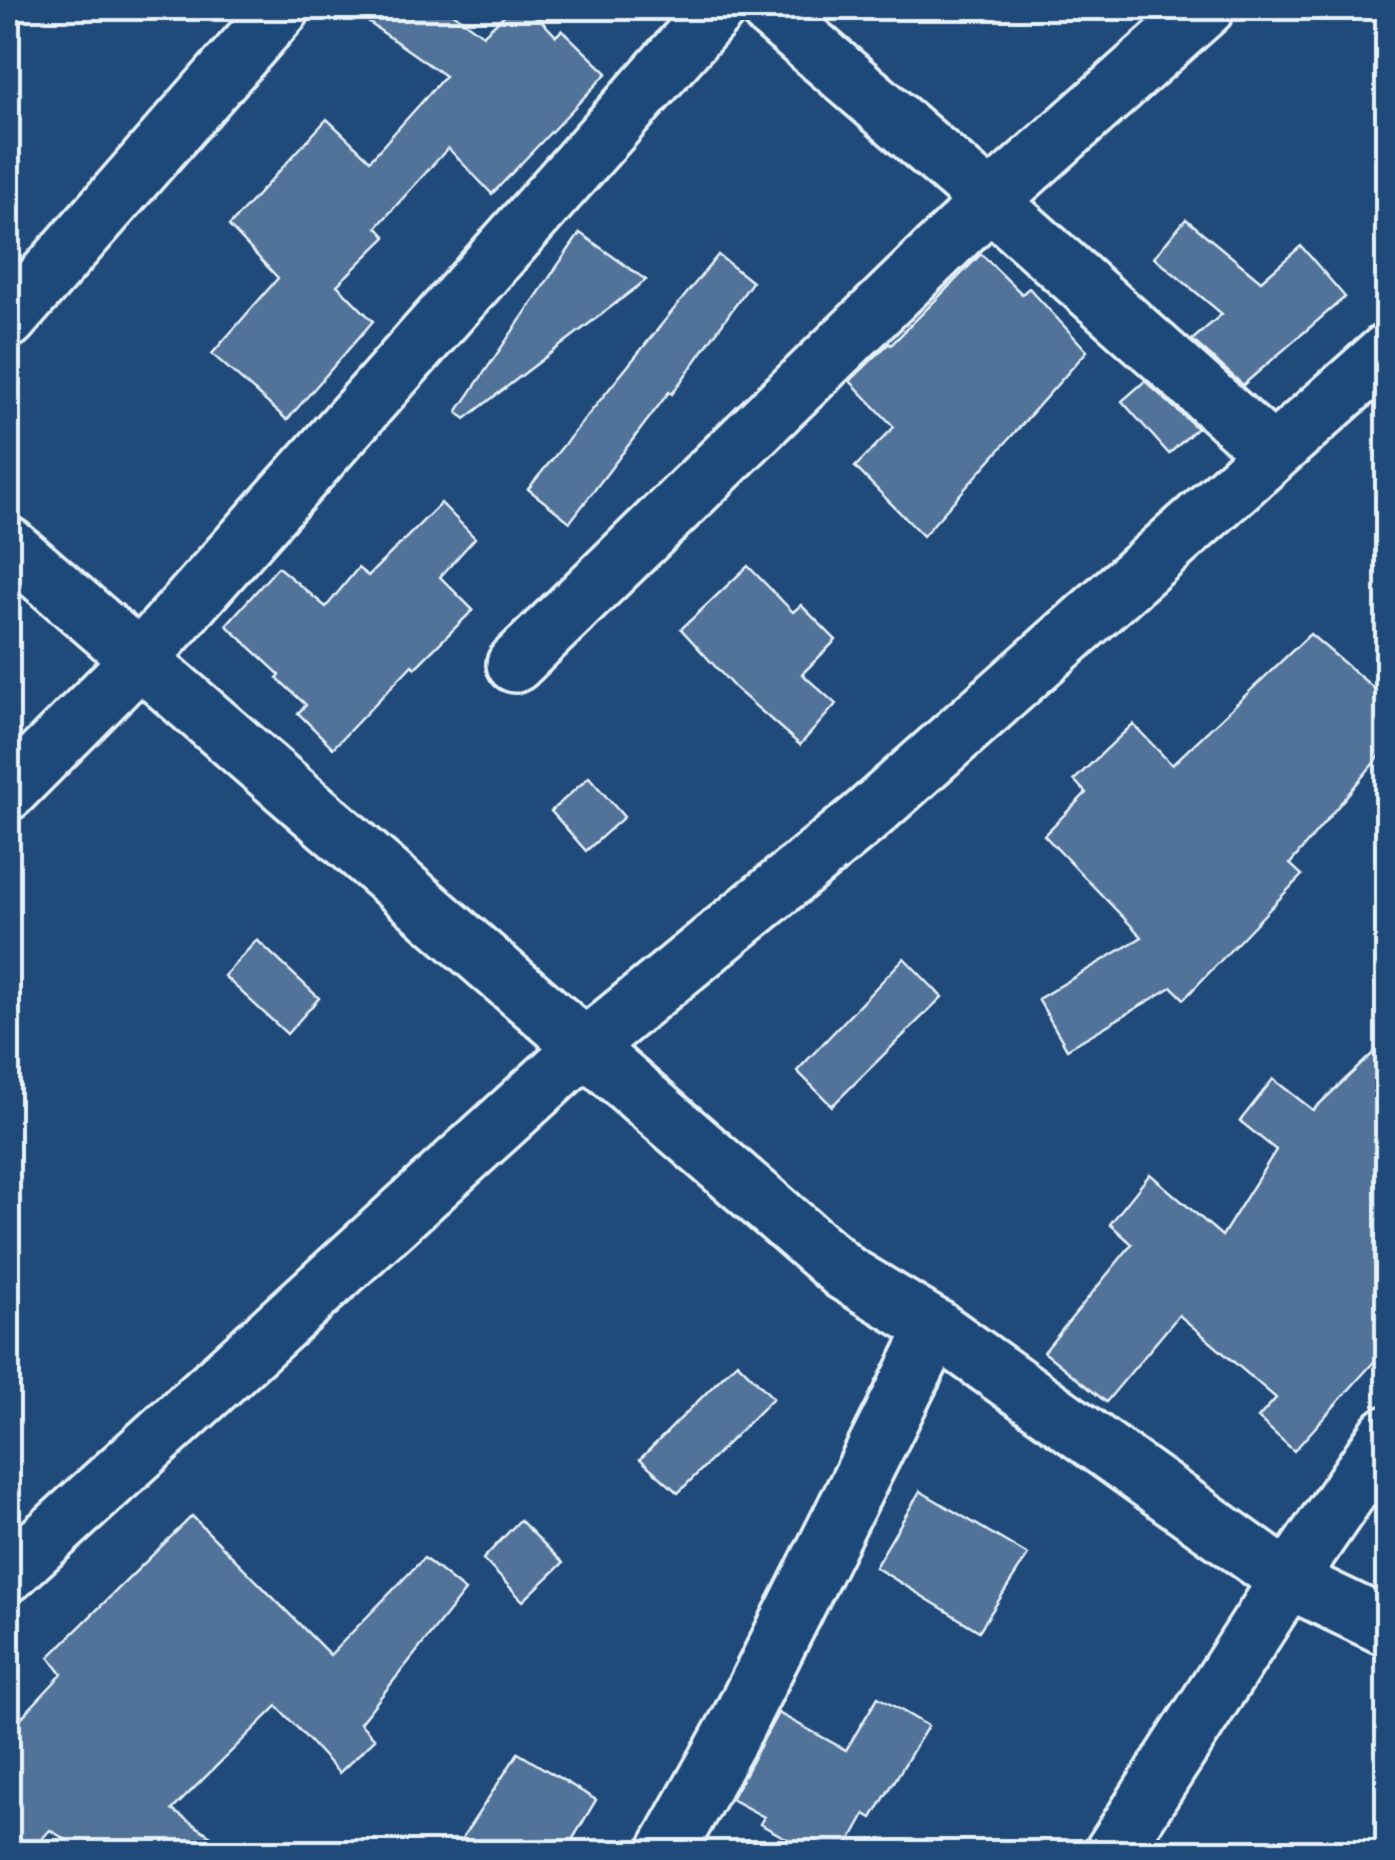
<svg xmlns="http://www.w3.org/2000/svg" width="1395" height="1860" font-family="Delius,sans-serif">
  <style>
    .building { fill: #517399; stroke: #e8f1f8; stroke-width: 2.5 }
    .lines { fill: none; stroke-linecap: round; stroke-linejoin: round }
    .minor-casing { stroke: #e8f1f8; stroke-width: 62 }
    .minor { stroke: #1f4a7a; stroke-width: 55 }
  </style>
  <rect width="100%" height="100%" fill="#1f4a7a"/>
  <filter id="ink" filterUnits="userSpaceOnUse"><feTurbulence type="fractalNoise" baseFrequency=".01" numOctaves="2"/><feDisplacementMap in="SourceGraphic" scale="20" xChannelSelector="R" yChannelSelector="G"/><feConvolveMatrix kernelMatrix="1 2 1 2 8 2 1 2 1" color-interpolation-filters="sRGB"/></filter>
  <g filter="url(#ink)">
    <g class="building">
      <polygon points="348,8 446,8 483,35 512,8 529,8 556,36 562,30 607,73 492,194 448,148 377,227 386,237 337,285 373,321 287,420 212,354 278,278 229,226 327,119 370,160 445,76"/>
      <polygon points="1186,219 1261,281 1301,246 1345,297 1243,385 1192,340 1222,314 1154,257"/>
      <polygon points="580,233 646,280 465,419 457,412"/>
      <polygon points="981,254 1022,294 1029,288 1087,351 923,536 855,467 894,427 850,381 889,343 891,345"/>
      <polygon points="718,255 752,282 672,394 669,392 570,522 528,489"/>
      <polygon points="1145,381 1197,428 1169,454 1122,401"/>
      <polygon points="441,503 475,538 440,577 473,610 415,668 412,665 333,748 298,713 306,705 277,678 280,675 226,625 278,567 326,607 358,568 368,576"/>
      <polygon points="748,566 793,612 801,605 836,640 802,674 836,704 800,745 735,688 681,629"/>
      <polygon points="1310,634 1388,700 1388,746 1290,864 1302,875 1184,999 1172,987 1067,1049 1038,999 1142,937 1044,835 1086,793 1074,780 1133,724 1172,765"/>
      <polygon points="589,777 624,817 586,851 551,811"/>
      <polygon points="257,940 319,998 287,1034 224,976"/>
      <polygon points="904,958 942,997 832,1106 797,1071"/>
      <polygon points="1388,1039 1388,1346 1294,1451 1258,1418 1276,1398 1179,1315 1106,1402 1044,1352 1132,1244 1110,1224 1150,1174 1222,1236 1276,1150 1240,1121 1273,1079 1313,1110"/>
      <polygon points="737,1362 773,1398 678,1493 640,1459"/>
      <polygon points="920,1491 1028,1555 979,1631 875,1567"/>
      <polygon points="192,1516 330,1655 424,1558 465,1591 360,1723 375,1739 339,1773 277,1706 172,1810 235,1852 86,1852 50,1830 30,1852 8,1852 8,1732 62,1674 49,1657"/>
      <polygon points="520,1520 563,1563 523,1601 483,1559"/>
      <polygon points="878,1697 928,1726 872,1818 865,1814 844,1852 811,1852 760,1824 764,1817 731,1799 778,1713 846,1750"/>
      <polygon points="518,1753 596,1800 565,1852 453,1852"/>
    </g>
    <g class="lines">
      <g class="minor-casing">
        <g id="minor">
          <polyline points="767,8 990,201 1272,453"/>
          <polyline points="8,320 282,8"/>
          <polyline points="8,545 845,1273 936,1328 1288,1580 1388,1628"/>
          <polyline points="515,664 990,201 1206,8"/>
          <polyline points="8,792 139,660 718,8"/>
          <polyline points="8,1574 586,1046 864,818 1388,351"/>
          <polyline points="666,1852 738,1723 936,1328"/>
          <polyline points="1113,1852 1288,1580 1388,1434"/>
        </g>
      </g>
      <use href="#minor" class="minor"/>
    </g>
  </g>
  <rect width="1395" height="1860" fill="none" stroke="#1f4a7a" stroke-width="40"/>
  <rect x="20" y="20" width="1355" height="1820" fill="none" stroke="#e8f1f8" stroke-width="4" filter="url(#ink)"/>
</svg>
